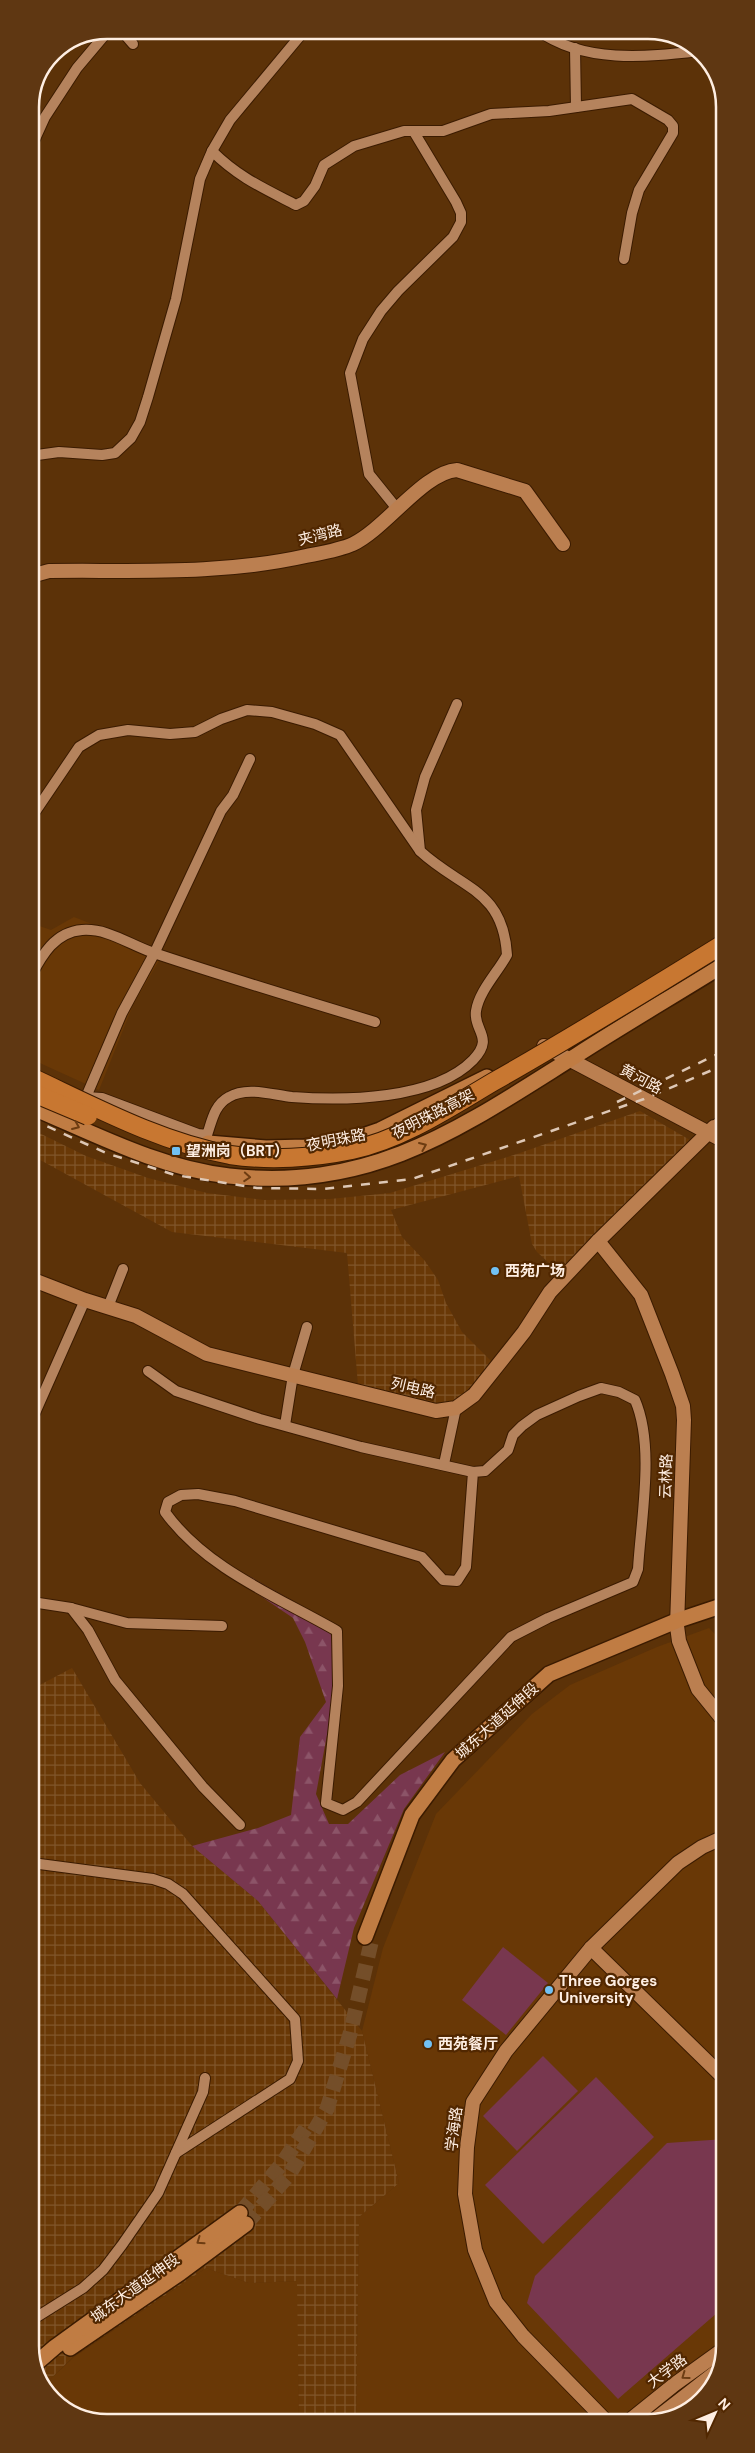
<svg xmlns="http://www.w3.org/2000/svg" width="755" height="2453" font-family="'DM Sans','Noto Sans SC',sans-serif">
  <style>
    .built { fill: #693806 }
    .industrial { fill: url(#industrial-grid) }
    .green { fill: #78374f }
    .forest { fill: url(#forest-firs) }
    .lines { fill: none; stroke-linecap: round; stroke-linejoin: round }
    .primary-tunnel { stroke: #744e29; stroke-width: 15; stroke-dasharray: 15 8; stroke-linecap: butt }
    .street-casing { stroke: #3b1b00; stroke-width: 12 }
    .secondary-casing { stroke: #3b1b00; stroke-width: 16 }
    .primary-casing { stroke: #3b1b00; stroke-width: 18 }
    .street { stroke: #b5835d; stroke-width: 10 }
    .secondary { stroke: #bb7f50; stroke-width: 14 }
    .primary { stroke: #c07c43; stroke-width: 15 }
    .rail { stroke: #dec8b6; stroke-width: 2.5; stroke-dasharray: 9 9; stroke-linecap: butt }
    .highway-bridge-casing { stroke: #3b1b00; stroke-width: 20; stroke-linecap: butt }
    .highway-bridge { stroke: #c87731; stroke-width: 18 }
    .oneway { stroke: #6d3c11 }
    .oneway2 { stroke: #6c3d14 }
    .poi-dot { fill: #71c1f4; stroke: #512700; stroke-width: 2 }
    .labels { text-anchor: middle; dominant-baseline: central; stroke-width: 4.5; stroke-linejoin: round; paint-order: stroke }
    .street-label { font-size: 15px; fill: #feeee2; stroke: #512700 }
    .poi-label { font-size: 15px; font-weight: bold; fill: #feeee2; stroke: #512700; text-anchor: start }
    .rim { fill: none; stroke: #feeee2; stroke-width: 2.5 }
  </style>
  <defs>
    <pattern id="industrial-grid" width="8" height="8" patternUnits="userSpaceOnUse" patternTransform="scale(1.25)"><rect width="8" height="8" fill="#693806"/><path d="M0 4h8M4 0v8" fill="none" stroke="#80552a"/></pattern>
    <pattern id="forest-firs" width="22" height="20" patternUnits="userSpaceOnUse" patternTransform="scale(1.25)"><rect width="22" height="20" fill="#78374f"/><path d="M5 1l3.5 6h-7zM16 11l3.5 6h-7z" fill="#8c5468"/></pattern>
  </defs>
  <rect width="100%" height="100%" fill="#5c3208"/>
  <g class="built">
    <polygon points="74,917 164,952 133,1005 99,1090 31,1059 31,923 51,930"/>
    <polygon points="709,1628 724,1643 725,2347 709,2393 668,2420 356,2422 359,2217 399,2183 362,2031 383,1948 436,1814 532,1714 570,1685 657,1647"/>
    <polygon points="206,2268 249,2283 298,2281 299,2422 101,2423 56,2404 44,2385 74,2357"/>
  </g>
  <g class="industrial">
    <polygon points="640,1111 690,1140 561,1274 537,1252 532,1244 519,1176 391,1210 402,1237 425,1261 438,1280 446,1303 462,1332 492,1362 470,1389 457,1400 444,1405 358,1385 347,1253 172,1232 31,1155 31,1129 86,1156 148,1178 207,1193 264,1200 330,1199 390,1193 517,1154"/>
    <polygon points="72,1668 140,1783 192,1846 258,1901 362,2031 399,2183 359,2217 356,2422 299,2422 297,2281 249,2283 206,2268 74,2356 44,2385 33,2366 32,1689"/>
  </g>
  <g class="green">
    <polygon points="503,1947 548,1983 506,2035 462,2000"/>
    <polygon points="543,2056 578,2091 517,2151 483,2116"/>
    <polygon points="596,2077 654,2137 543,2244 485,2185"/>
    <polygon points="725,2139 725,2306 618,2399 527,2303 535,2276 667,2143"/>
  </g>
  <polygon class="forest" points="247,1575 329,1621 337,1681 316,1794 329,1824 348,1824 400,1775 445,1752 404,1809 354,1928 337,1999 258,1901 192,1846 258,1828 291,1815 300,1737 326,1702 305,1642 293,1618 240,1582"/>
  <g class="lines">
    <g class="primary-tunnel">
      <polyline points="240,2213 281,2165 310,2122"/>
      <polyline points="246,2224 289,2175 327,2109 350,2034 371,1943"/>
    </g>
    <g class="street-casing">
      <g id="street">
        <polyline points="121,30 133,44"/>
        <path d="M537 30C584 64 646 57 700 51"/>
        <polyline points="575,48 576,107"/>
        <polyline points="30,150 45,117 77,68 109,30"/>
        <path d="M212 151C238 177 263 188 296 205L304 201 315 186 324 165 354 146 404 131H443L491 114 549 111 632 99 668 120 673 126V133L639 190 632 213 624 259"/>
        <polyline points="30,456 59,452 102,455 115,453 131,438 140,422 148,397 176,299 200,179 212,151 230,120 305,30"/>
        <polyline points="398,510 369,474 350,373 363,339 381,311 398,291 453,237 461,222 461,213 456,202 414,132"/>
        <path d="M250 759 233 795 221 811 154 954 122 1013 86 1097 102 1098 198 1134 207 1135C212 1121 214 1105 229 1097 247 1086 273 1095 292 1097 344 1101 434 1100 473 1060 495 1037 473 1031 476 1011 479 991 498 972 507 955 503 889 461 889 420 851L416 810 425 777 457 704"/>
        <polyline points="31,818 79,747 99,735 128,730 170,734 195,732 221,719 247,710 272,712 315,724 340,735 420,851"/>
        <path d="M31 976C42 955 55 932 82 930 109 928 131 946 157 954 229 978 302 1000 375 1022"/>
        <polyline points="714,1127 724,1117"/>
        <polyline points="108,1307 123,1269"/>
        <path d="M148 1371 176 1391 260 1419 361 1447 473 1472 485 1471 508 1450 513 1435 522 1426 537 1415 579 1396 601 1388 619 1392 635 1400C655 1446 641 1518 638 1569L633 1582 548 1618 511 1637 357 1802 343 1810 326 1803 338 1686 337 1631C278 1597 206 1569 165 1512L168 1502 181 1495 198 1494 235 1501 422 1557 443 1580 457 1581 466 1567 473 1472"/>
        <polyline points="31,1422 85,1300"/>
        <polyline points="285,1425 293,1375 307,1327"/>
        <polyline points="444,1464 456,1408"/>
        <polyline points="32,1602 71,1608 127,1623 222,1626"/>
        <polyline points="71,1608 88,1630 115,1680 203,1787 240,1825"/>
        <polyline points="32,1863 153,1879 168,1884 183,1894 295,2019 298,2061 290,2079 176,2153"/>
        <polyline points="32,2320 83,2288 103,2270 122,2245 158,2193 203,2092 205,2078"/>
      </g>
    </g>
    <g class="secondary-casing">
      <g id="secondary">
        <path d="M31 576 49 571C135 570 221 575 306 556 321 553 340 550 353 544 386 528 424 472 457 470L525 491 563 544"/>
        <polyline points="544,1046 724,1141"/>
        <polyline points="598,1241 641,1295 672,1374 683,1406 684,1420 677,1626 679,1641 698,1689 724,1721"/>
        <polyline points="31,1279 85,1300 136,1316 207,1354 436,1411 456,1408 474,1395 524,1332 550,1292 598,1241 714,1127"/>
        <polyline points="591,1948 725,2079"/>
        <polyline points="606,2421 523,2336 496,2302 475,2250 465,2194 467,2147 473,2102 506,2051 591,1948 678,1863 702,1847 724,1837"/>
        <polyline points="629,2421 675,2384 725,2348"/>
        <polyline points="653,2421 716,2372"/>
      </g>
    </g>
    <g class="primary-casing">
      <g id="primary">
        <path d="M31 1107C95 1134 159 1168 229 1176 373 1192 462 1127 577 1055 625 1024 675 995 723 965"/>
        <polyline points="208,1143 266,1148 305,1147 351,1140 380,1130 487,1077"/>
        <polyline points="365,1937 412,1815 453,1760 549,1674 676,1621 724,1605"/>
        <polyline points="70,2348 180,2273 246,2224"/>
        <polyline points="33,2366 55,2347 240,2213"/>
      </g>
    </g>
    <use href="#street" class="street"/>
    <use href="#secondary" class="secondary"/>
    <use href="#primary" class="primary"/>
    <g class="rail">
      <polyline points="617,1102 724,1051"/>
      <polyline points="31,1119 106,1153 175,1175 257,1188 323,1189 412,1179 644,1099 724,1065"/>
    </g>
    <g class="highway-bridge-casing">
      <g id="highway-bridge">
        <path d="M31 1077C95 1107 160 1142 230 1155 269 1161 314 1158 352 1150 403 1139 449 1108 493 1082 571 1038 647 991 723 944"/>
        <polyline points="31,1092 88,1116"/>
      </g>
    </g>
    <use href="#highway-bridge" class="highway-bridge"/>
  </g>
  <defs><path id="oneway-chevron" d="M-2-3.5L2.5 0L-2 3.5" fill="none" stroke-width="1.6" stroke-linecap="round" stroke-linejoin="round" transform="scale(1.25)"/></defs>
  <g class="oneway">
    <use href="#oneway-chevron" transform="translate(76 1126) rotate(23)"/>
    <use href="#oneway-chevron" transform="translate(423 1146) rotate(-23)"/>
    <use href="#oneway-chevron" transform="translate(247 1177) rotate(4)"/>
    <use href="#oneway-chevron" transform="translate(200 2241) rotate(145)"/>
  </g>
  <use class="oneway2" href="#oneway-chevron" transform="translate(685 2376) rotate(144)"/>
  <g class="poi-dot">
    <rect x="171" y="1146" width="10" height="10" rx="2.5"/>
    <circle cx="495" cy="1271" r="5"/>
    <circle cx="549" cy="1990" r="5"/>
    <circle cx="428" cy="2044" r="5"/>
  </g>
  <g class="labels">
    <g class="street-label">
      <text transform="translate(320 535) rotate(-14)">夹湾路</text>
      <text transform="translate(641 1079) rotate(28)">黄河路</text>
      <text transform="translate(433 1114) rotate(-27)">夜明珠路高架</text>
      <text transform="translate(336 1140) rotate(-11)">夜明珠路</text>
      <text transform="translate(413 1388) rotate(13)">列电路</text>
      <text transform="translate(666 1476) rotate(-88)">云林路</text>
      <text transform="translate(497 1721) rotate(-42)">城东大道延伸段</text>
      <text transform="translate(454 2129) rotate(-83)">学海路</text>
      <text transform="translate(135 2288) rotate(-36)">城东大道延伸段</text>
      <text transform="translate(667 2371) rotate(-37)">大学路</text>
    </g>
    <g class="poi-label">
      <text x="186" y="1151">望洲岗（BRT）</text>
      <text x="505" y="1271">西苑广场</text>
      <text x="559" y="1981">Three Gorges<tspan x="559" dy="17">University</tspan></text>
      <text x="438" y="2044">西苑餐厅</text>
    </g>
  </g>
  <path d="M0 0H755V2453H0ZM107 39H648A68 68 0 0 1 716 107V2346A68 68 0 0 1 648 2414H107A68 68 0 0 1 39 2346V107A68 68 0 0 1 107 39Z" fill="#5f3712" fill-rule="evenodd"/>
  <path class="rim" d="M107 39H648A68 68 0 0 1 716 107V2346A68 68 0 0 1 648 2414H107A68 68 0 0 1 39 2346V107A68 68 0 0 1 107 39Z"/>
  <g transform="translate(715 2413) rotate(46)" stroke="#512700" stroke-width="4" paint-order="stroke">
  <path d="M0-4L9 19L0 12L-9 19Z" fill="#feeee2"/>
  <text y="-8" font-size="14" font-weight="bold" text-anchor="middle" fill="#feeee2">N</text>
  </g>
</svg>
